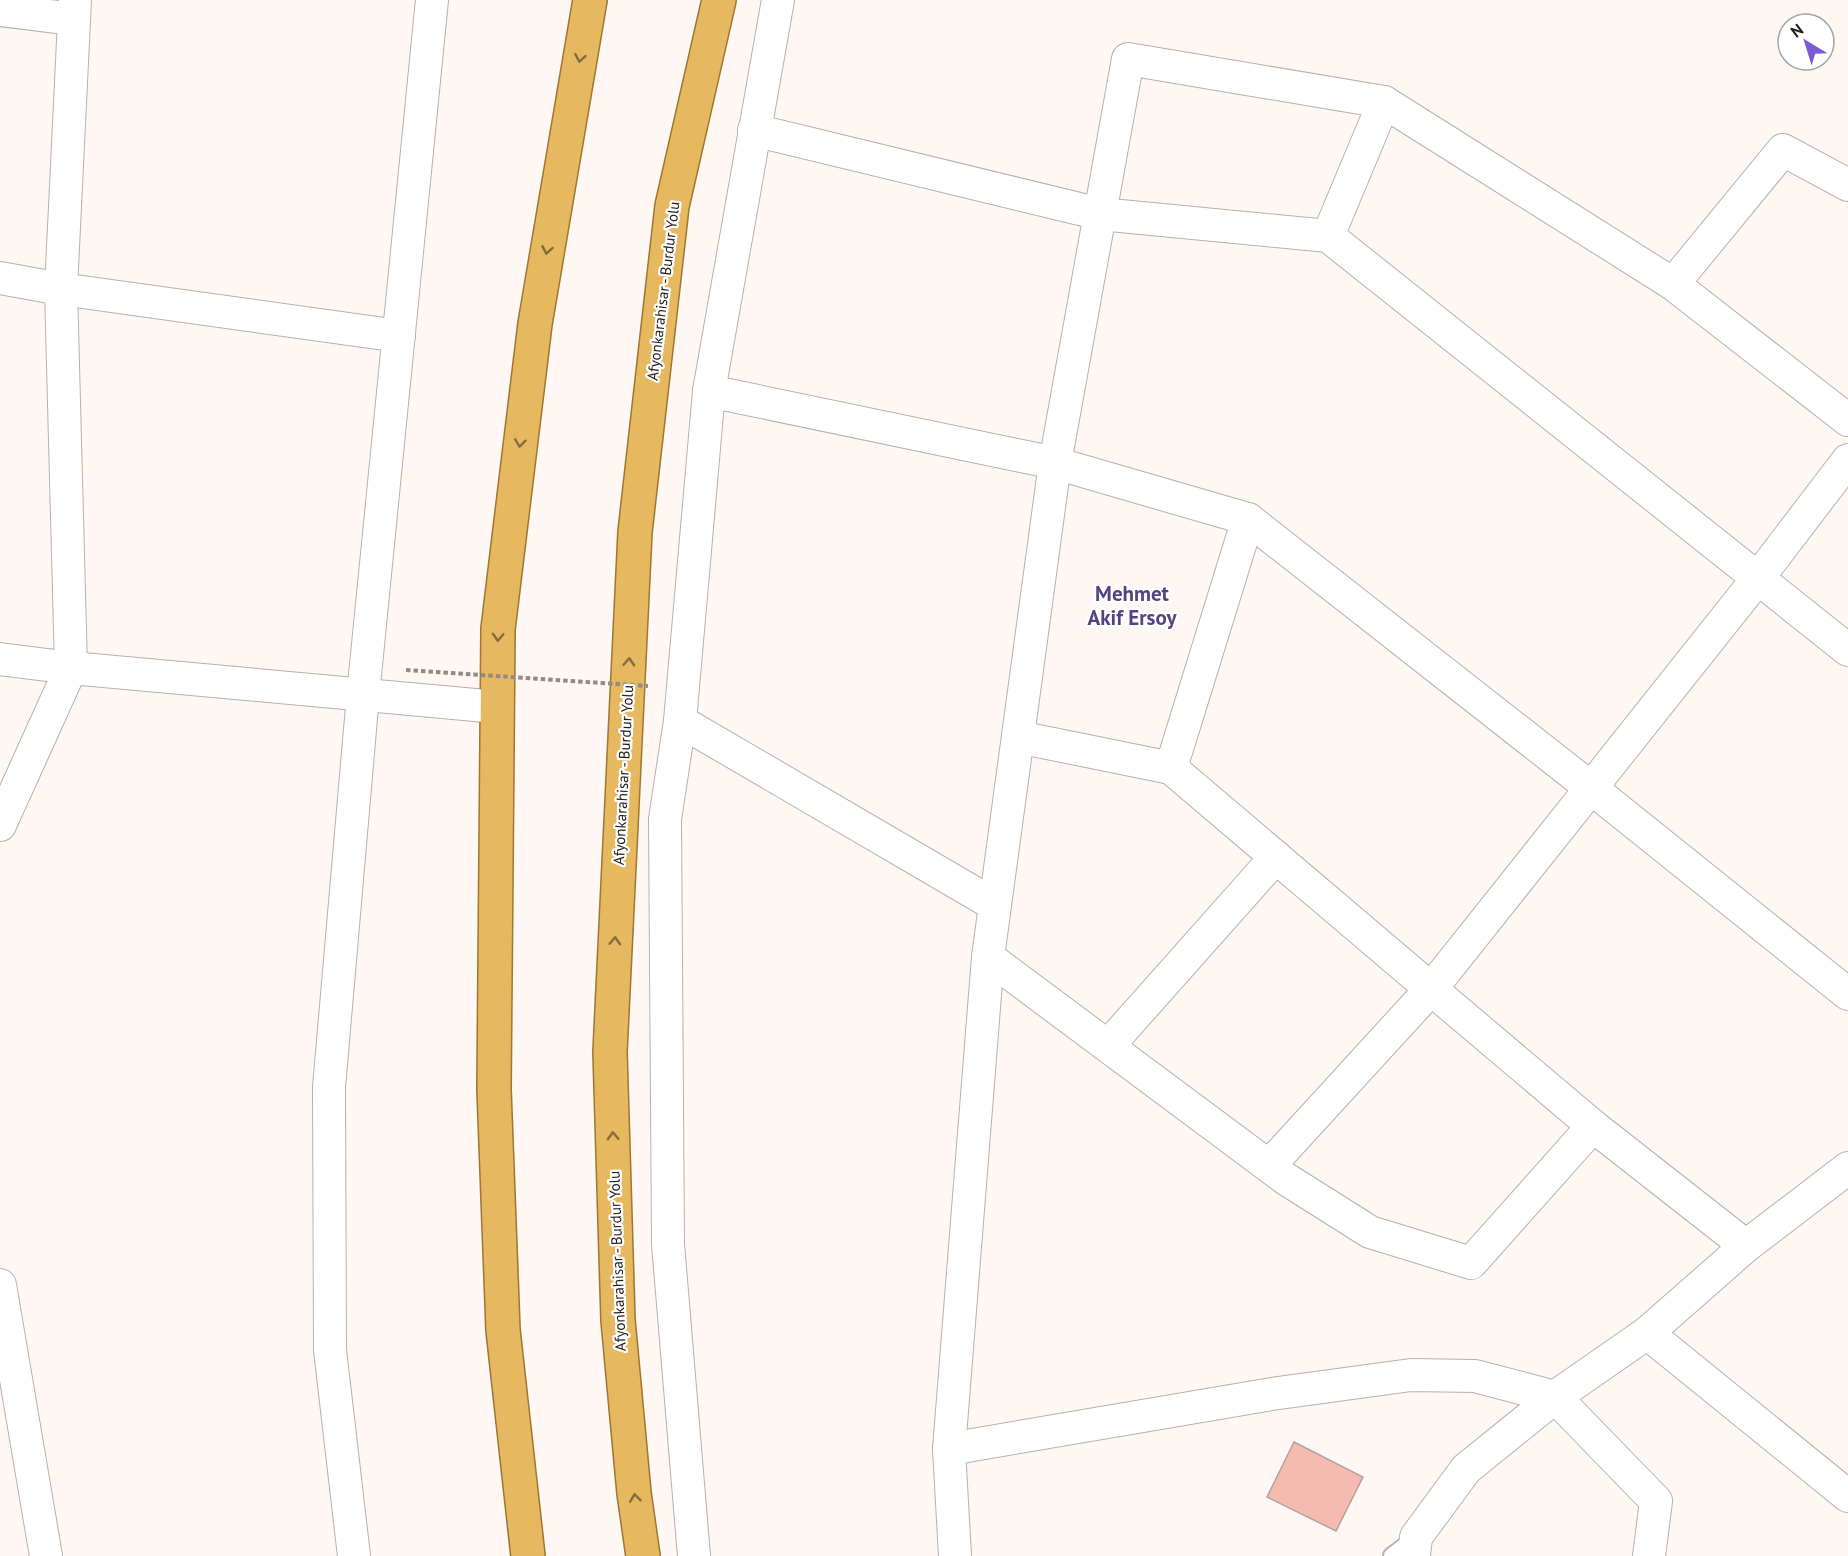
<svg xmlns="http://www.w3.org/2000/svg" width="1848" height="1556" font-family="'PT Sans',sans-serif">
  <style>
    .building { fill: #f6bbb0; stroke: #b0a3a1; stroke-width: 1.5 }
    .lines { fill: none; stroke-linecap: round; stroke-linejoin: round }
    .service-casing { stroke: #bab0aa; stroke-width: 20 }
    .minor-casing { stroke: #bab0aa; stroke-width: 34 }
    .trunk-casing { stroke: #9e7730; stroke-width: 36 }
    .service { stroke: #fff; stroke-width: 16 }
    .minor { stroke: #fff; stroke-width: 32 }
    .trunk { stroke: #e6b860; stroke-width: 33 }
    .path-bridge { stroke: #918b88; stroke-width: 4; stroke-dasharray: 4.5 3; stroke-linecap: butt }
    .oneway { stroke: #856c3f }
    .labels { text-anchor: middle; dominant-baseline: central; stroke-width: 4.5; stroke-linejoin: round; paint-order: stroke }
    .street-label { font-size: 15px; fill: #24201e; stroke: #fff }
    .district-label { font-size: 21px; font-weight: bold; fill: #534481; stroke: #fff }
  </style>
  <rect width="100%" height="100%" fill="#fef7f3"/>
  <polygon class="building" points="1294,1442 1363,1477 1336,1531 1267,1497"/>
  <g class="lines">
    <g class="service-casing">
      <polyline id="service" points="1392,1556 1416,1538"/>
    </g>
    <g class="minor-casing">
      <g id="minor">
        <polyline points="75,0 61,289 399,336"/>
        <polyline points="0,10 74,19"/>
        <polyline points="1384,102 1328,236 1848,650"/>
        <polyline points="754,130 1100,214 1328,236"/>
        <polyline points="1848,185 1783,150 1673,284 1384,102 1128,59 1055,463 1248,519 1591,788 1758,578 1848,460"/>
        <polyline points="0,278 61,289 71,668 0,659"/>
        <polyline points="1673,284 1848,420"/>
        <polyline points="709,391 1055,463 988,957"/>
        <polyline points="1248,519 1171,768 1431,989 1269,1166"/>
        <polyline points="680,721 995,905"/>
        <polyline points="1018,737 1171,768"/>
        <polyline points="0,825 71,668 497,707"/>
        <polyline points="1108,1046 1276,857"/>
        <polyline points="1746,1246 1593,1126 1431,989 1591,788 1848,994"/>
        <polyline points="0,1285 46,1556"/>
        <polyline points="1647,1333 1848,1496"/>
        <polyline points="949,1449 988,957 1286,1179 1370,1232 1471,1263 1593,1126"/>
        <polyline points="354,1556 330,1350 329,1087 363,695 432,0"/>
        <polyline points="694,1556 668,1244 665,819 680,721 709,391 778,0"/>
        <polyline points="955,1556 949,1449 1272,1394 1411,1375 1475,1376 1555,1397 1656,1501 1649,1556"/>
        <polyline points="1414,1556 1416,1537 1466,1469 1555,1397 1647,1333 1746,1246 1848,1168"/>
      </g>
    </g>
    <g class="trunk-casing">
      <g id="trunk">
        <polyline points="528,1556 503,1330 494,1089 498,629 535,324 590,0"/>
        <polyline points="643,1556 634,1493 618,1320 610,1052 635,532 672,206 719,0"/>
      </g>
    </g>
    <use href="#service" class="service"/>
    <use href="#minor" class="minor"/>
    <use href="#trunk" class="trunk"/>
    <polyline class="path-bridge" points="406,670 648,686"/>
  </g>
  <defs><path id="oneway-chevron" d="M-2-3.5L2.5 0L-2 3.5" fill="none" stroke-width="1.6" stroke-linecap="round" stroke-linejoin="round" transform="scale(1.5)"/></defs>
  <g class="oneway">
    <use href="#oneway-chevron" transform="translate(580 58) rotate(100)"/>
    <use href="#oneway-chevron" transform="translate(547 250) rotate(100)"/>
    <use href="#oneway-chevron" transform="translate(520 443) rotate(97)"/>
    <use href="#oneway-chevron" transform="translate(498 637) rotate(92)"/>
    <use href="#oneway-chevron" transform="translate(629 662) rotate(-87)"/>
    <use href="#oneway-chevron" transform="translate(615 941) rotate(-87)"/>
    <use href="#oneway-chevron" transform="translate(613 1136) rotate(-92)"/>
    <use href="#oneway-chevron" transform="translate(635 1498) rotate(-97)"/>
  </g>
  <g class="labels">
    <g class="street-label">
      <text transform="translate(663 291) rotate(-83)">Afyonkarahisar - Burdur Yolu</text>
      <text transform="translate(623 775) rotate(-87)">Afyonkarahisar - Burdur Yolu</text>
      <text transform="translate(617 1261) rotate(-92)">Afyonkarahisar - Burdur Yolu</text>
    </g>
    <g class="district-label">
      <text x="1132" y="593">Mehmet<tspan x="1132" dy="24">Akif Ersoy</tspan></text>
    </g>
  </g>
  <g transform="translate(1806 42) rotate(322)"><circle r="28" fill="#ffffff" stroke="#a7a6a5" stroke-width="1.5"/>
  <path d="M0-4.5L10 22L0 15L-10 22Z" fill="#7c58d2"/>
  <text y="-9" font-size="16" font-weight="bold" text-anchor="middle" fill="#24201e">N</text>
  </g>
</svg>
